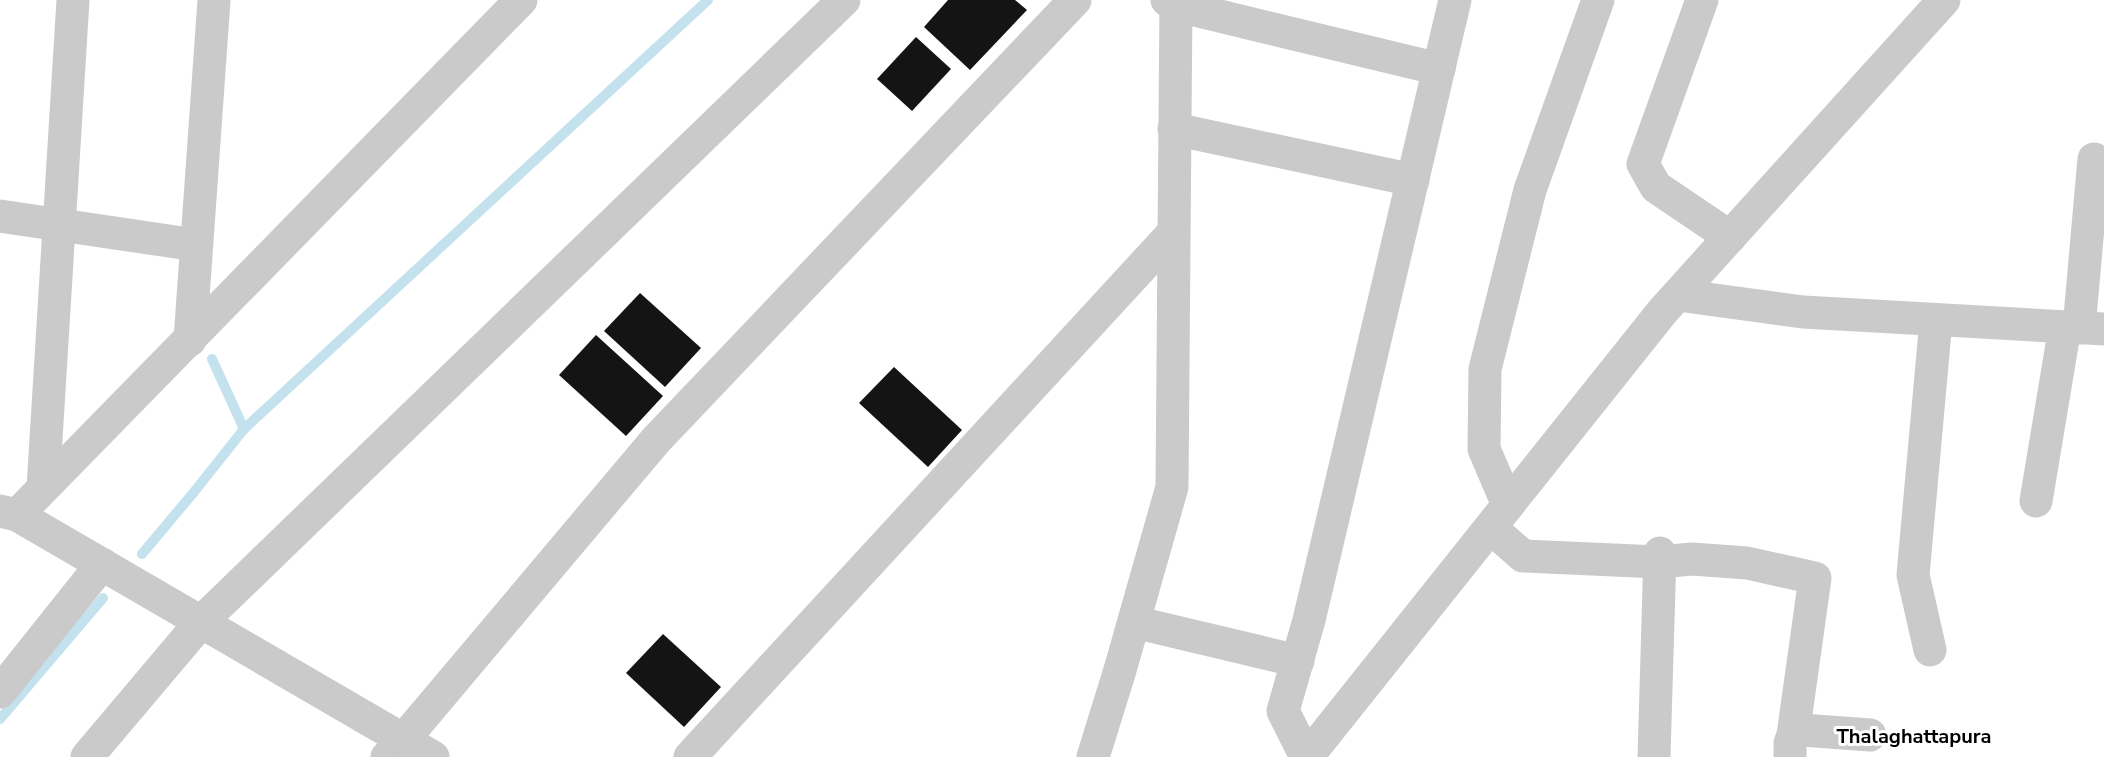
<svg xmlns="http://www.w3.org/2000/svg" width="2104" height="757" font-family="'Nunito Sans',sans-serif">
  <style>
    .lines { fill: none; stroke-linecap: round; stroke-linejoin: round }
    .stream { stroke: #c3e2ee; stroke-width: 10 }
    .building { fill: #141414 }
    .minor { stroke: #cacaca; stroke-width: 33 }
    .tertiary { stroke: #cacaca; stroke-width: 33 }
    .labels { text-anchor: middle; dominant-baseline: central; stroke-width: 6; stroke-linejoin: round; paint-order: stroke }
    .neighbourhood-label { font-size: 20px; font-weight: bold; fill: #000; stroke: #fff }
  </style>
  <rect width="100%" height="100%" fill="#fff"/>
  <g class="lines">
    <g class="stream">
      <polyline points="212,359 244,429"/>
      <polyline points="142,554 194,492 244,429 708,0"/>
      <polyline points="0,719 103,598"/>
    </g>
  </g>
  <g class="building">
    <polygon points="948,0 1015,0 1027,10 970,70 924,27"/>
    <polygon points="916,37 951,69 912,111 877,79"/>
    <polygon points="640,293 701,348 665,387 604,331"/>
    <polygon points="596,335 663,396 626,436 559,375"/>
    <polygon points="894,367 962,430 928,467 859,403"/>
    <polygon points="663,634 721,687 684,727 626,673"/>
  </g>
  <g class="lines">
    <g class="minor">
      <polyline points="1167,0 1174,5 1439,69"/>
      <polyline points="1702,0 1643,164 1656,187 1730,237"/>
      <polyline points="1174,129 1413,180"/>
      <polyline points="0,216 196,245"/>
      <polyline points="1678,295 1803,312 2104,329"/>
      <polyline points="2079,328 2094,159"/>
      <polyline points="190,340 214,0"/>
      <polyline points="43,488 73,0"/>
      <polyline points="2036,501 2065,327"/>
      <polyline points="1508,505 1484,449 1485,369 1530,190 1598,0"/>
      <polyline points="17,515 521,0"/>
      <polyline points="1491,528 1523,556 1659,562 1692,559 1747,563 1815,578 1793,735"/>
      <polyline points="1134,622 1298,661"/>
      <polyline points="1930,650 1913,575 1936,320"/>
      <polyline points="0,692 102,564"/>
      <polyline points="1790,755 1790,743 1793,735 1802,730 1870,735"/>
      <polyline points="387,757 404,739 656,440 1075,0"/>
      <polyline points="690,757 1173,233"/>
      <polyline points="1093,757 1120,670 1172,487 1176,0"/>
      <polyline points="1306,757 1283,711 1309,620 1455,0"/>
      <polyline points="1654,757 1660,553"/>
    </g>
    <g class="tertiary">
      <polyline points="0,511 17,515 433,757"/>
      <polyline points="87,757 201,622 844,0"/>
      <polyline points="1307,757 1662,312 1944,0"/>
    </g>
  </g>
  <g class="labels">
    <g class="neighbourhood-label">
      <text x="1914" y="736">Thalaghattapura</text>
    </g>
  </g>
</svg>
